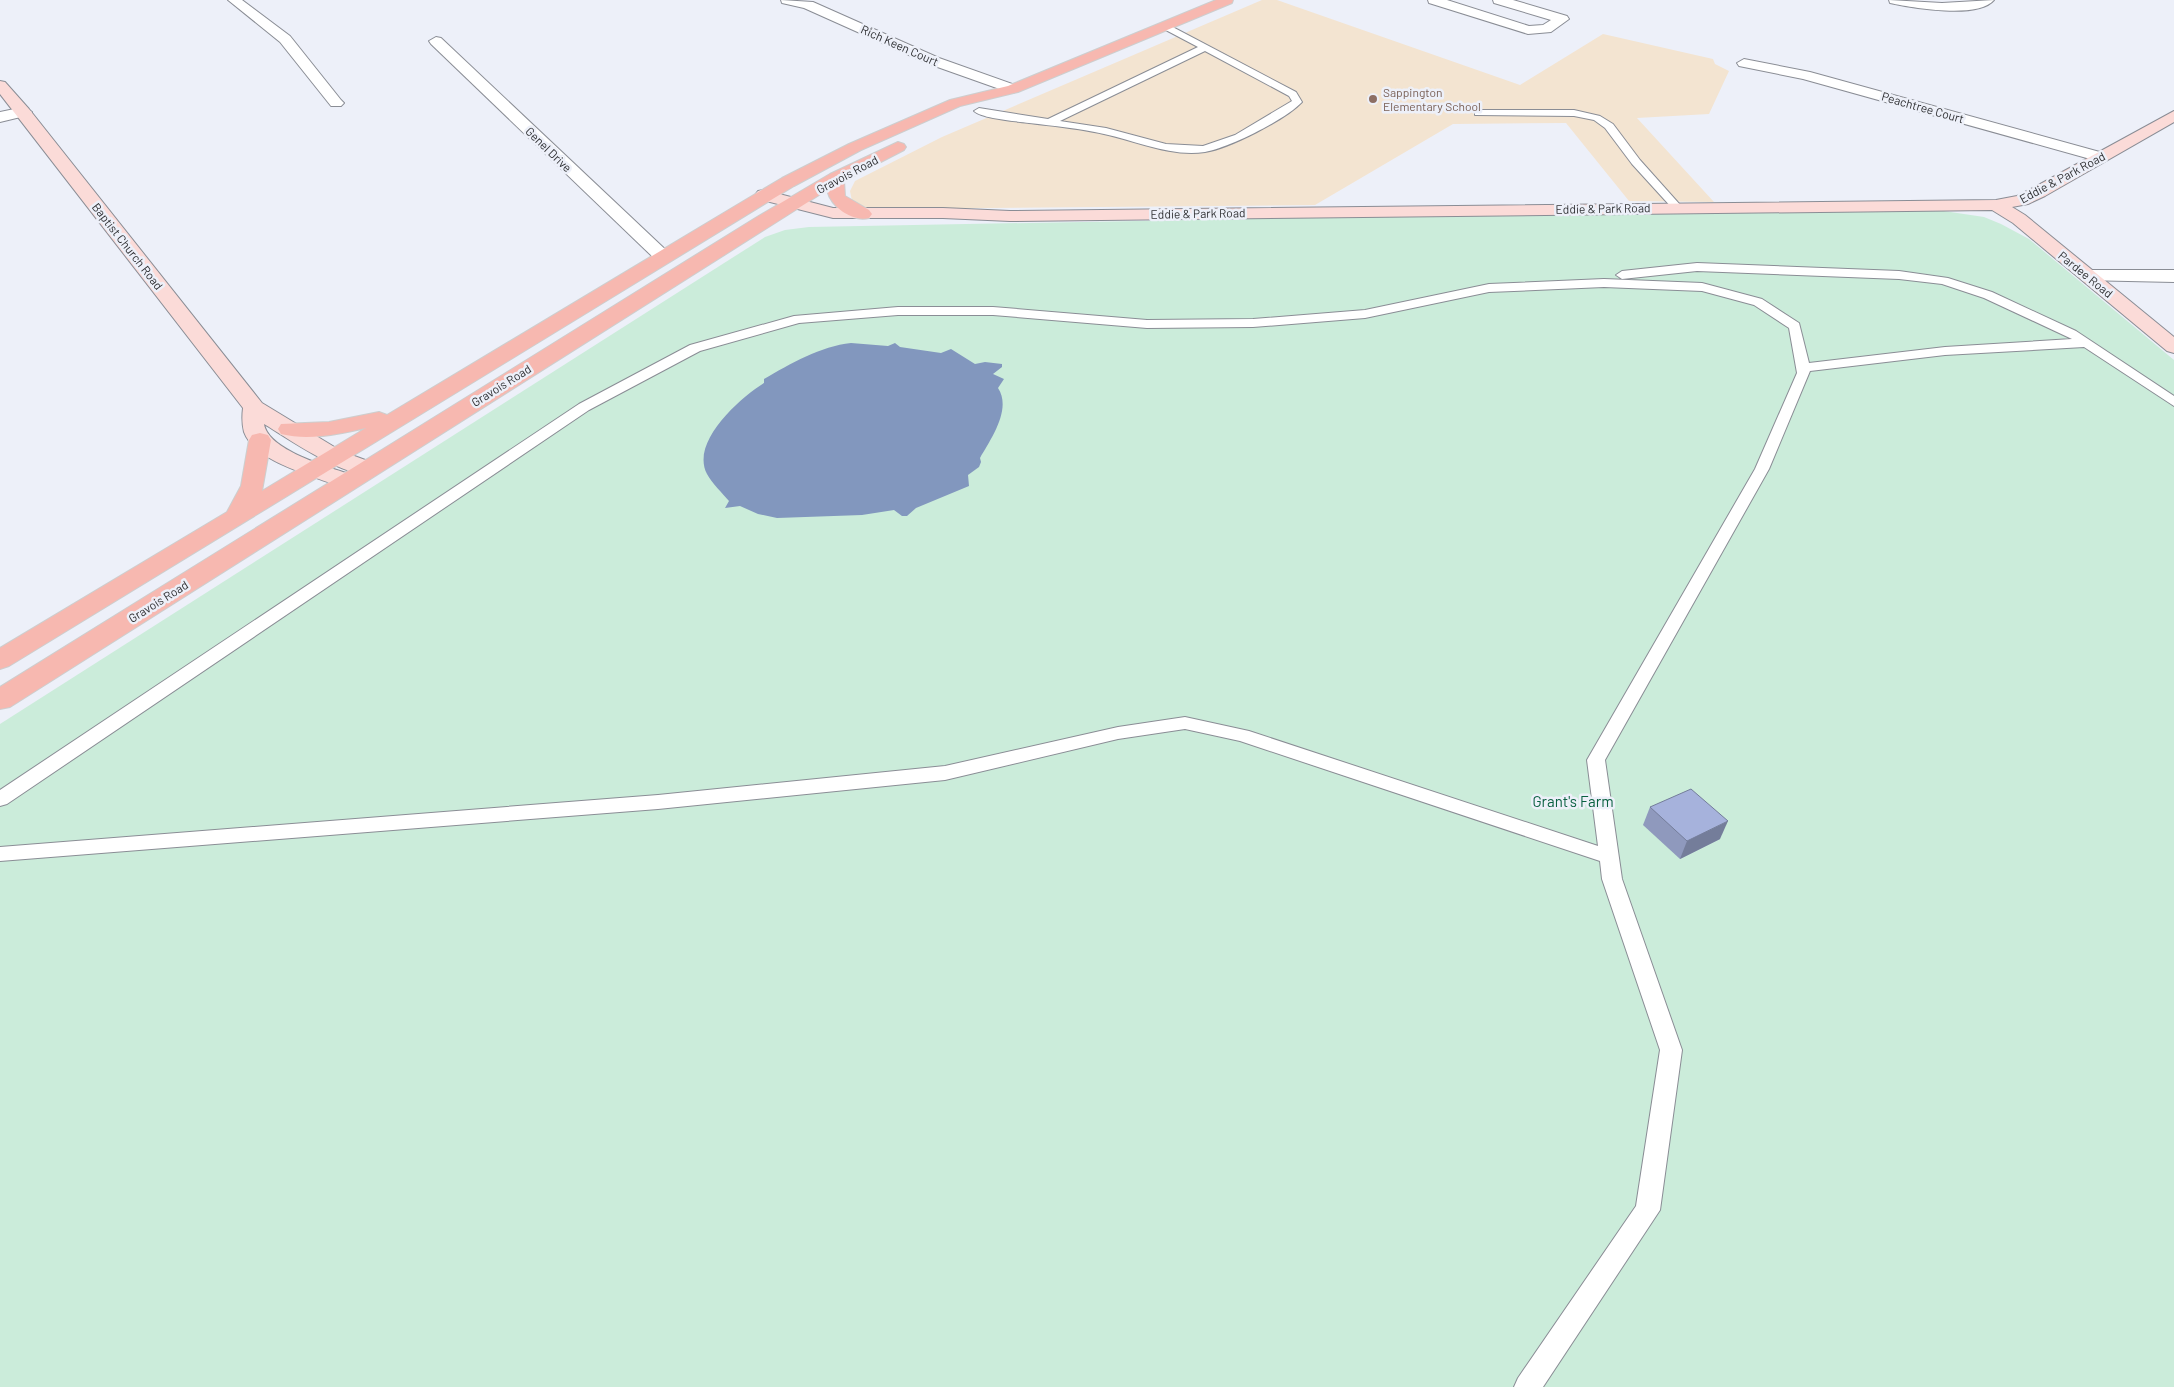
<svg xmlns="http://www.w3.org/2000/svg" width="2174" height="1387" font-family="Barlow,sans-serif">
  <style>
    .education { fill: #f3e4d1 }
    .green { fill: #cbecda }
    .water { fill: #8297be }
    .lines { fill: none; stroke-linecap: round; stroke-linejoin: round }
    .lane-casing { stroke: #8a8d95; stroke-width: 2 }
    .street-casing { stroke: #8a8d95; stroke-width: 2 }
    .secondary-casing { stroke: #8a8d95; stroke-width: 2 }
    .primary-casing { stroke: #cdcece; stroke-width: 2 }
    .lane { fill: #fff; fill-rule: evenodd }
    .street { fill: #fff; fill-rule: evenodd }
    .secondary { fill: #fbdbd8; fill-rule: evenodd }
    .primary { fill: #f7b8b0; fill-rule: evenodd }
    .wall { fill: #8f99bd }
    .shaded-wall { fill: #747d9a }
    .building { fill: #a6b2dc; stroke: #747d9a }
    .education-dot { fill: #8d6e63; stroke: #edf0f9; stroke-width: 2 }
    .labels { text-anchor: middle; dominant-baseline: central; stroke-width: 5; stroke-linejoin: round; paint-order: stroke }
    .far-street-label { font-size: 12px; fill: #303134; stroke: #edf0f9 }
    .far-education-label { font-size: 12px; fill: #785e54; stroke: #edf0f9; text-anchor: start }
    .park-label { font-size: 15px; fill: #096040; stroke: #edf0f9 }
  </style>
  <rect width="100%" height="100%" fill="#edf0f9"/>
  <polygon class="education" points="1262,0 1277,0 1520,85 1603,34 1713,59 1715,64 1729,71 1709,114 1637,118 1714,202 1629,201 1566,123 1453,124 1315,205 870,209 852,201 850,191 855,181 942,137"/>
  <polygon class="green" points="1937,210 1984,217 2001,224 2029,239 2174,360 2174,1387 0,1387 0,724 765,237 785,230 809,227 1348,217"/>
  <path class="water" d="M851 343 888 346 895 343 900 347 941 353 951 349 975 364 985 362 1002 364V367L993 374 1004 379 998 388C1012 409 991 439 980 458L981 462 979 467 968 475 969 486 916 508 907 516H902L894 510 862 515 777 518 758 514 740 506 725 508 729 501C722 493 712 483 707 474 690 442 740 398 764 383V379C790 364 821 346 851 343Z"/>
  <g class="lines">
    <g class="lane-casing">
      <g id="lane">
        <path d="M1165 23 1296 92 1302 102C1285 120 1229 148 1205 152 1170 157 1137 141 1104 134 1079 128 1054 126 1029 123 1016 121 983 119 974 111L979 108 1048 119 1198 47 1162 28V24ZM1205 51 1289 96 1292 101 1235 135 1203 146 1166 144 1106 128 1060 121Z"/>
        <polygon points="1478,110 1574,110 1600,116 1613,124 1640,160 1682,207 1677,210 1673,209 1632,164 1605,128 1594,120 1574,116 1475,115 1475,111"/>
        <polygon points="1697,263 1899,271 1948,278 1992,292 2076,331 2174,396 2174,406 2084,347 1945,355 1810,371 1769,469 1605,760 1622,879 1682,1050 1660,1210 1543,1387 1514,1387 1518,1378 1636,1206 1660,1050 1602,879 1600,861 1240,741 1185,729 1118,739 945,780 658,809 0,861 0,847 658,795 945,766 1118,727 1185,717 1249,731 1598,846 1587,760 1755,469 1797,373 1789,328 1754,305 1702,291 1604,287 1489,292 1365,318 1253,327 1147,328 993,315 898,315 799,323 700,351 589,410 7,804 0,806 0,790 579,404 690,345 794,316 898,307 993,307 1147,320 1253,319 1365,310 1489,284 1604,279 1702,283 1762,299 1799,323 1809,363 1945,347 2072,339 1984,298 1942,284 1899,279 1697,271 1622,279 1616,275 1622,271"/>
      </g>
    </g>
    <g class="street-casing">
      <g id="street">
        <polygon points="228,0 242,0 290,36 341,100 344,103 341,106 331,106 280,42"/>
        <polygon points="781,0 813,2 939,58 1018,86 1020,89 1013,93 1008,92 929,64 804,8 782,3"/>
        <polygon points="1428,0 1447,0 1529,26 1543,25 1551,20 1494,3 1493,0 1513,0 1567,16 1569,19 1551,32 1528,34 1429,3"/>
        <path d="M1889 0 1942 3 1994 0C1978 19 1913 8 1890 3Z"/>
        <polygon points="436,37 441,38 668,252 671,256 668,260 656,260 431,44 429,41"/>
        <polygon points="1744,59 1810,72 2107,154 2109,157 2101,162 1803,79 1739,66 1737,63"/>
        <polygon points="24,107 32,112 29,115 0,122 0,112"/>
        <polygon points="2089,270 2174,270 2174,282 2082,280 2080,276 2082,272"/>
      </g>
    </g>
    <g class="secondary-casing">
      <g id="secondary">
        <path d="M0 81 5 82 29 109 262 403 341 451 376 464 379 469 376 474C348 481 289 439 264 424 268 450 326 466 349 474L352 479 349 484 341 486 333 484C307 474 254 460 244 432 242 424 242 416 243 408L0 94Z"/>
        <polygon points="2174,111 2174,122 2045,196 2028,204 2012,207 2025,215 2174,337 2174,353 2167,351 2013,223 1992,210 1010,221 943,218 833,218 758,199 755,195 758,191 764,190 833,208 943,208 1010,211 1996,200 2017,196 2033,188"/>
      </g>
    </g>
    <g class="primary-casing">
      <g id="primary">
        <path d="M1216 0H1233L1232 3 1018 92 960 106 861 150 794 186 9 666 0 669V648L227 512 241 486 249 440 252 435 260 433 268 435 271 440 262 491 366 428C339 434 309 441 281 434L278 429 281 424 329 422 379 412 387 415 782 178 849 144 950 100 1008 86Z"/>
        <path d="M898 142 904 144 906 147 904 150 844 181 845 196 869 210 872 214 869 218C852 222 831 207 827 190L10 707 0 709V687L757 217 830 174Z"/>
      </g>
    </g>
    <use href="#lane" class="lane"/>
    <use href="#street" class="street"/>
    <use href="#secondary" class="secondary"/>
    <use href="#primary" class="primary"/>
  </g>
  <polygon class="wall" points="1650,807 1720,839 1680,859 1643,825"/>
  <polygon class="shaded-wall" points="1728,821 1720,839 1680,859 1687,841"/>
  <polygon class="building" points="1691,789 1728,821 1687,841 1650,807"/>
  <circle class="education-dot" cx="1373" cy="99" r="5"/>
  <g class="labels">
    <g class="far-street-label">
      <text transform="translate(900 45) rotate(24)">Rich Keen Court</text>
      <text transform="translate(1923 107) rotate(16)">Peachtree Court</text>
      <text transform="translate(549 149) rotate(44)">Genel Drive</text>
      <text transform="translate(847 174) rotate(-28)">Gravois Road</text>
      <text transform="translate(2062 177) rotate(-28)">Eddie &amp; Park Road</text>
      <text transform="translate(1603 208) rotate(-1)">Eddie &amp; Park Road</text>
      <text transform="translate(1198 213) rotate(-1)">Eddie &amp; Park Road</text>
      <text transform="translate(128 246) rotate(52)">Baptist Church Road</text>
      <text transform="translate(2086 274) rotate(39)">Pardee Road</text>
      <text transform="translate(501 385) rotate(-32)">Gravois Road</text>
      <text transform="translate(158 601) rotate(-32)">Gravois Road</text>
    </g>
    <g class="far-education-label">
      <text x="1383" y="92">Sappington<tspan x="1383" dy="14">Elementary School</tspan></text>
    </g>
    <g class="park-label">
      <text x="1573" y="801">Grant's Farm</text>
    </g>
  </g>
</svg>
